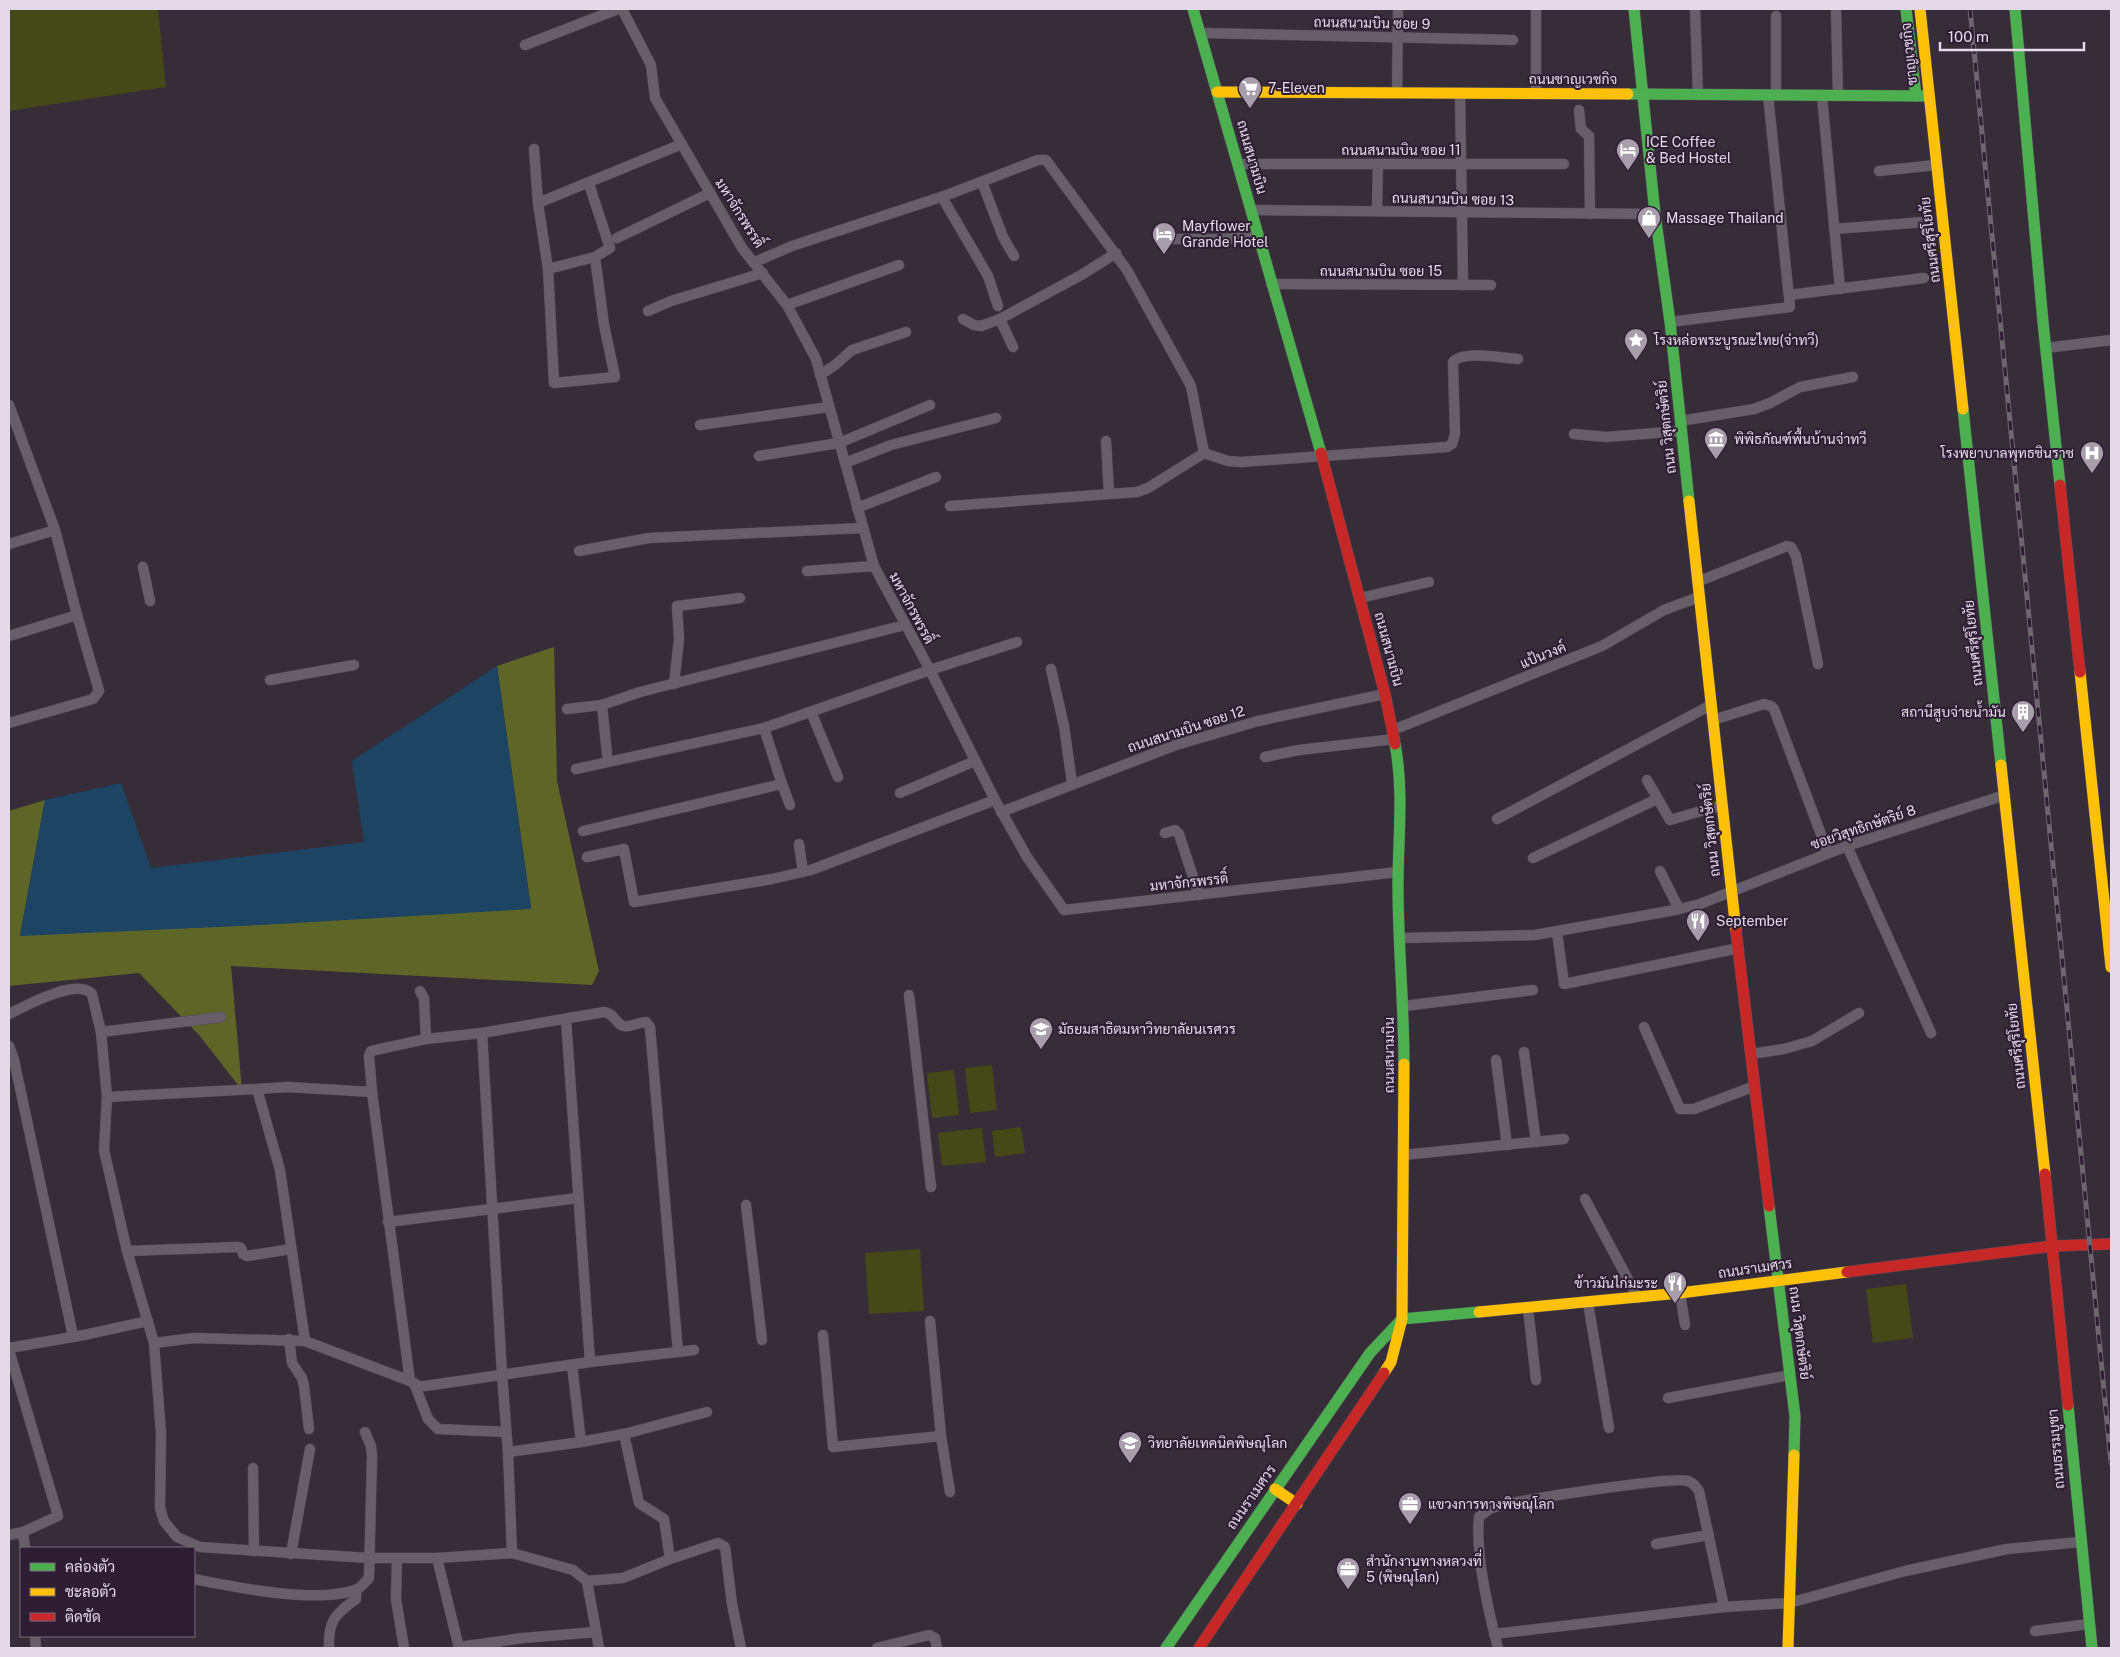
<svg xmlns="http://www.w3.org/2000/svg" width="2120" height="1657" font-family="'Public Sans',Sarabun,sans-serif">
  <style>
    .green { fill: #434917 }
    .forest { fill: #5e6627 }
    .water { fill: #1d4463 }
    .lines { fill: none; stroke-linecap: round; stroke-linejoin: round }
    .street-casing { stroke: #524954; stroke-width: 11 }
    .fast-casing { stroke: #524954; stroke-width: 12 }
    .slow-casing { stroke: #524954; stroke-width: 12 }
    .jam-casing { stroke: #524954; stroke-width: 12 }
    .street { stroke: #665f69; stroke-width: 10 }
    .fast { stroke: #4caf50; stroke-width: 11 }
    .slow { stroke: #ffc107; stroke-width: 11 }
    .jam { stroke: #c62828; stroke-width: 11 }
    .rail-casing { stroke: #6d6670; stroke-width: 5 }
    .rail { stroke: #2f1d34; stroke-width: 3; stroke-dasharray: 9; stroke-linecap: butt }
    .labels { text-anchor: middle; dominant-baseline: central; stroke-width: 4; stroke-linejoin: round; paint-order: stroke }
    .street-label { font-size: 14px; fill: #e5d9e9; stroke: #2f1d34 }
    .poi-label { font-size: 14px; fill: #e5d9e9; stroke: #2f1d34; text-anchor: start }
  </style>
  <rect width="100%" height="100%" fill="#362d39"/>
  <g class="green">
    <polygon points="9,9 158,9 166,87 9,111"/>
    <polygon points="992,1065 997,1110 970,1113 965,1068"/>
    <polygon points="954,1070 959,1115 932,1118 927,1073"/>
    <polygon points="1021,1127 1025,1153 995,1157 992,1131"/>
    <polygon points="982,1128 986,1162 942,1166 938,1133"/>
    <polygon points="920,1249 924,1311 869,1314 865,1253"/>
    <polygon points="1906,1284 1913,1338 1873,1343 1866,1289"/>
  </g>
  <polygon class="forest" points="554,647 557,781 599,971 592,985 231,966 242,1090 199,1035 139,973 9,986 9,811 45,800 20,935 531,908 497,666"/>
  <polygon class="water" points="497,666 531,909 262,925 20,936 45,800 121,783 151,868 364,842 352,761"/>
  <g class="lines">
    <g class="street-casing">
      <g id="street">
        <polyline points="622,9 651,65 655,98 742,248 787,305 816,359 874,566 930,670 995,800 1027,857 1064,910 1398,872"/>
        <polyline points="1695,9 1698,95"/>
        <polyline points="1836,9 1838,95"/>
        <polyline points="1776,16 1776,95"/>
        <polyline points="1200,33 1513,40"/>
        <polyline points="525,45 618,9"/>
        <polyline points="1397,93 1398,9"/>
        <polyline points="1460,93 1463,285"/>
        <polyline points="1536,94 1536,9"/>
        <polyline points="1822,96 1840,289"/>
        <polyline points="1579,110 1581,129 1589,136 1590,214"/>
        <polyline points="534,149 538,203 548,269 554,383 615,377 604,325 595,257"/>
        <polyline points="1238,164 1564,164"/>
        <polyline points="1879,171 1936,165"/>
        <polyline points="982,182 1003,237 1014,256"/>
        <polyline points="942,197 988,276 998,306"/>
        <polyline points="538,203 682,144"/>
        <polyline points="1252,210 1655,214"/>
        <polyline points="1377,211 1378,164"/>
        <polyline points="1834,229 1925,222"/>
        <polyline points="617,238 710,193"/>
        <polyline points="1167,239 1220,239 1259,237"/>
        <path d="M755 262 792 246 947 195 1038 160H1046L1127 270 1191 386 1204 453 1228 461 1241 462 1447 447 1452 444 1455 434 1453 362C1463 350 1502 358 1518 359"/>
        <polyline points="548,269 595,257 610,248 589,184"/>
        <polyline points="1271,284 1491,285"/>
        <polyline points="1789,295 1924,278"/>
        <polyline points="787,305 899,265"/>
        <polyline points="648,311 671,301 763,273"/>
        <polyline points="963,319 974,325 981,326 1000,319 1083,274 1116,253"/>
        <polyline points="1000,319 1013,347"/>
        <polyline points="1670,322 1790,307 1768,95"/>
        <polyline points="2046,348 2111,340"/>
        <polyline points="820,375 835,365 852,350 906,332"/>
        <polyline points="9,405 55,530 77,615 99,691 93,699 9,723"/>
        <polyline points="1680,421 1754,409 1770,403 1800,387 1853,377"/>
        <polyline points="700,425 829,407"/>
        <polyline points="1574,434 1606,437 1681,431"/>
        <polyline points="1106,441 1109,493"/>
        <polyline points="759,456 839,443 930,405"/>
        <polyline points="845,463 891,445 996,418"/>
        <polyline points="950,506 1137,492 1148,488 1204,453"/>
        <polyline points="857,508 936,477"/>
        <polyline points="9,544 55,530"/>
        <polyline points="579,551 649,538 862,528"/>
        <polyline points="143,567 150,601"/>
        <polyline points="807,571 874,566"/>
        <polyline points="1697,582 1787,546 1791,547 1796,556 1818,664"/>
        <polyline points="1360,598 1429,582"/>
        <polyline points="9,636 77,615"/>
        <polyline points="1051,669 1064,726 1072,783"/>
        <polyline points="270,680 354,665"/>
        <polyline points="674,684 679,639 677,606 740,598"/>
        <polyline points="602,705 607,754"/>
        <polyline points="567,709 602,705 640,692 905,625"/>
        <polyline points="811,712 838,777"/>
        <polyline points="1713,720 1764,704 1771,706 1774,709 1828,853"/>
        <polyline points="1393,730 1602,646 1664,610 1699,597"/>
        <polyline points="1265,757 1299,750 1395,739"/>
        <polyline points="576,769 764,728 930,670 1017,642"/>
        <polyline points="1647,780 1670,820 1722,805"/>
        <polyline points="782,784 790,805"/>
        <polyline points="900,793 975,761"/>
        <polyline points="1001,812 1176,745 1258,721 1385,694"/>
        <polyline points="1497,819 1711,705"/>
        <polyline points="583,831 782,784 764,728"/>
        <polyline points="1165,833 1175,830 1179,834 1199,895"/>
        <polyline points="799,844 803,872"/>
        <polyline points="1847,846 1931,1033"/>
        <polyline points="587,857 624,849 634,902 772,879 811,870 995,800"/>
        <polyline points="1533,858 1657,799"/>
        <polyline points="1660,871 1679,909"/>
        <polyline points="1557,932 1564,984 1739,948"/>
        <polyline points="1401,938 1535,935 1675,910 1700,904 1847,846 2005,795"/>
        <polyline points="420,991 424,998 426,1039"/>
        <polyline points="909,995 931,1187"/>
        <polyline points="1404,1006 1533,990"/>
        <path d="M9 1014C25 1006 77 977 92 994L101 1032 107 1097 104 1150 127 1251 154 1343 161 1433 160 1508 164 1521 177 1537 200 1547 369 1558H437L512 1553 573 1570 587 1581 623 1578 670 1559 718 1543 725 1547 732 1604 741 1648"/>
        <polyline points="566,1019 590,1362"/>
        <polyline points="1644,1027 1680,1109 1694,1109 1755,1086"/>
        <polyline points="101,1032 221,1017"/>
        <polyline points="482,1033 502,1374 508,1452 512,1553"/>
        <polyline points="9,1046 14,1060 73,1336"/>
        <polyline points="1524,1052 1536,1142"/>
        <polyline points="1751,1054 1784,1049 1812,1041 1859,1013"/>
        <polyline points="1496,1060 1507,1145"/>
        <polyline points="107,1097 257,1089"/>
        <polyline points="1403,1155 1564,1139"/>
        <polyline points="1585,1199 1638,1298"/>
        <polyline points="746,1205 762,1340"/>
        <polyline points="388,1222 578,1198"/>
        <polyline points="127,1251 238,1247 241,1248 243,1254 247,1256 291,1249"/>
        <polyline points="1680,1293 1685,1325"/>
        <polyline points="1588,1303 1609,1428"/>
        <polyline points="1528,1308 1536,1380"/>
        <polyline points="930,1321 941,1436 950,1492"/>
        <polyline points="823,1335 833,1447 941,1436"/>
        <polyline points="289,1339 292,1363 302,1378 304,1386 309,1429"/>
        <polyline points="305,1341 280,1170 257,1089 288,1087 372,1092"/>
        <polyline points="154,1343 194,1338 305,1341 410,1381 418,1386 425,1386 590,1362 678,1352"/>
        <polyline points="9,1348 84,1335 148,1321"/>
        <polyline points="9,1350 58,1516 23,1532"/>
        <polyline points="572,1365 581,1442 624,1434 707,1412"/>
        <path d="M410 1381 372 1092 369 1056 371 1051 426 1039 482 1033 604 1012C614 1013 614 1021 621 1025 627 1029 639 1022 646 1022L650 1027 678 1352 694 1350"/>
        <polyline points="414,1383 428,1419 438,1429 506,1432"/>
        <polyline points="1668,1398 1790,1375"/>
        <polyline points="624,1434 639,1503 664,1519 670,1559"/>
        <polyline points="508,1452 581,1442"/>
        <polyline points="253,1468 254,1551"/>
        <polyline points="9,1535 23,1532 25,1548"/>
        <polyline points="1656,1544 1709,1535"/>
        <polyline points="291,1554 310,1449"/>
        <polyline points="397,1558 396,1599 404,1648"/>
        <polyline points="437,1558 459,1648"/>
        <path d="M194 1579C234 1587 316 1604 355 1590 360 1589 365 1582 369 1578L372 1456 371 1446 365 1432"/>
        <polyline points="587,1581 599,1648"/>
        <polyline points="2035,1631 2089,1624"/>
        <polyline points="1494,1634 1724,1607 1789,1603 1905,1571 2007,1549 2080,1542"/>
        <polyline points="35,1636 36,1648"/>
        <polyline points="459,1647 523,1638 596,1632"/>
        <path d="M329 1648C328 1621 335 1614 356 1599V1590"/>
        <polyline points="877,1648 929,1635 935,1638 937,1648"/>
        <path d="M1498 1648C1488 1610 1475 1555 1479 1517 1483 1514 1487 1510 1492 1508 1511 1501 1674 1476 1688 1481 1694 1483 1696 1487 1699 1491L1724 1607"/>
      </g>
    </g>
    <g class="fast-casing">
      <g id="fast">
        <polyline points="1193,9 1321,453"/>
        <polyline points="1634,9 1655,214 1670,322 1689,501"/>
        <polyline points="1906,9 1916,96"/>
        <polyline points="2015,9 2043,322 2060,485"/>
        <polyline points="1628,94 1929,96"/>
        <polyline points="1963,409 2001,765"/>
        <path d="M1395 744C1404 791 1398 838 1398 885 1398 945 1404 1005 1404 1064"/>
        <polyline points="1769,1206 1795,1416 1794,1455"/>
        <polyline points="2068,1405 2092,1648"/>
        <polyline points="1166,1648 1370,1353 1402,1319 1479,1312"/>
      </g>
    </g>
    <g class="slow-casing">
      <g id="slow">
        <polyline points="1920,9 1963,409"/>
        <polyline points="1217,92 1628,94"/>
        <polyline points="1689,501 1736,931"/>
        <polyline points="2080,672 2111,967"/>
        <polyline points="2001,765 2045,1174"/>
        <polyline points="1479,1312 1680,1293 1847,1272"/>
        <polyline points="1384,1373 1391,1362 1402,1319 1404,1064"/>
        <polyline points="1275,1489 1297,1504"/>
        <polyline points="1788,1648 1794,1455"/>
      </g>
    </g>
    <g class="jam-casing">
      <g id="jam">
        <polyline points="1321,453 1385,694 1395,744"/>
        <polyline points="2060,485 2080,672"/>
        <polyline points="1736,931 1769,1206"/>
        <polyline points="2045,1174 2068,1405"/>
        <polyline points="1847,1272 2053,1246 2111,1244"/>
        <polyline points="1199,1648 1384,1373"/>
      </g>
    </g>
    <use href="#street" class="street"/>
    <use href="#fast" class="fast"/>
    <use href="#slow" class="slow"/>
    <use href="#jam" class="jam"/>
    <g class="rail-casing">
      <polyline id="rail" points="1970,9 2111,1463"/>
    </g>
    <use href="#rail" class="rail"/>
  </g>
  <defs>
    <g id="supermarket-pin" transform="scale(1.25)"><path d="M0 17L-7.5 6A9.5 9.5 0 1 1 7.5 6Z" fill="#a89dab" stroke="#2f1d34"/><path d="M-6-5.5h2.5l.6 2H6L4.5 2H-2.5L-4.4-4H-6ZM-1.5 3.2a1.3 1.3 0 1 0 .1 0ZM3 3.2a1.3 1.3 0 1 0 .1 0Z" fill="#fff"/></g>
    <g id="hotel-pin" transform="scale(1.25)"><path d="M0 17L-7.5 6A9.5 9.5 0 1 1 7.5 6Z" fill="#a89dab" stroke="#2f1d34"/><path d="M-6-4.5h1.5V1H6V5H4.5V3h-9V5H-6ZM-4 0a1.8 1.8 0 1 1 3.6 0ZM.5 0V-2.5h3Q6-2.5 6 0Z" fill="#fff"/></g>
    <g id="shop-pin" transform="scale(1.25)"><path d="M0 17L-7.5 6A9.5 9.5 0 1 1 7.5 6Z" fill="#a89dab" stroke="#2f1d34"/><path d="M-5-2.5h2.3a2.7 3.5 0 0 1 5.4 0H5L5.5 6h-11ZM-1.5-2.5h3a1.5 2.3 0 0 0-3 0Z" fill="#fff"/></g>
    <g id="sight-pin" transform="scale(1.25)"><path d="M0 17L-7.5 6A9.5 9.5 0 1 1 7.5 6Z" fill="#a89dab" stroke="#2f1d34"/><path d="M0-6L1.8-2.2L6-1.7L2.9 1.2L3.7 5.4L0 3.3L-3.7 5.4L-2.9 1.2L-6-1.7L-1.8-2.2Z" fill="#fff"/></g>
    <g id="museum-pin" transform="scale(1.25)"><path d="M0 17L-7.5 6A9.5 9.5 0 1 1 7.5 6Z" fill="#a89dab" stroke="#2f1d34"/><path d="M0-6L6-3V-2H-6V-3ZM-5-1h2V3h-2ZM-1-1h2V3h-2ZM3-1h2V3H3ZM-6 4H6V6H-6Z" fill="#fff"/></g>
    <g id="hospital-pin" transform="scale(1.25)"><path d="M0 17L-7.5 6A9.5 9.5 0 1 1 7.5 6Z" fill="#a89dab" stroke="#2f1d34"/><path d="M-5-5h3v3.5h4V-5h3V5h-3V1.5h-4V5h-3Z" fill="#fff"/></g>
    <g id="building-pin" transform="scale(1.25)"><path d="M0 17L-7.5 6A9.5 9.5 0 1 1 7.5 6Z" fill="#a89dab" stroke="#2f1d34"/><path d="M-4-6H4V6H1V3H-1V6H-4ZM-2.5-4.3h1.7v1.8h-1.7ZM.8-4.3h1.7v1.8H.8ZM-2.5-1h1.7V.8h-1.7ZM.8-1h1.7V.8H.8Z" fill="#fff"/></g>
    <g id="restaurant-pin" transform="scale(1.25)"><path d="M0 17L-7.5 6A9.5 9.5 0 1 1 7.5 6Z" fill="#a89dab" stroke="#2f1d34"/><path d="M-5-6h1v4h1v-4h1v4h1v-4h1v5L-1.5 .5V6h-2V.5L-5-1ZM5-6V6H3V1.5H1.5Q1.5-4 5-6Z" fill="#fff"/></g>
    <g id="school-pin" transform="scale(1.25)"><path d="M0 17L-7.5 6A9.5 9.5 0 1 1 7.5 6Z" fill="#a89dab" stroke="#2f1d34"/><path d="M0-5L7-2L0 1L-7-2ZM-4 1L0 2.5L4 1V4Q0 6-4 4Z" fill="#fff"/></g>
    <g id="office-pin" transform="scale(1.25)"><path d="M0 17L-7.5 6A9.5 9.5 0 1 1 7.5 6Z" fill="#a89dab" stroke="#2f1d34"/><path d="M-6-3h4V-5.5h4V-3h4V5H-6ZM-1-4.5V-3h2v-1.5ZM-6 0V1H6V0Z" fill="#fff"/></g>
  </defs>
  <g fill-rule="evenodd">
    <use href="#supermarket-pin" x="1250" y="88"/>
    <use href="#hotel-pin" x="1628" y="150"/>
    <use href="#shop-pin" x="1649" y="218"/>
    <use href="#hotel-pin" x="1164" y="234"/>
    <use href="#sight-pin" x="1636" y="340"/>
    <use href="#museum-pin" x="1716" y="439"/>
    <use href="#hospital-pin" x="2092" y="453"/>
    <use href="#building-pin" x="2023" y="712"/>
    <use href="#restaurant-pin" x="1698" y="921"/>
    <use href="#school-pin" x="1041" y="1029"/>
    <use href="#restaurant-pin" x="1675" y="1283"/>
    <use href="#school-pin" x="1130" y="1443"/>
    <use href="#office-pin" x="1410" y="1504"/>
    <use href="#office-pin" x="1348" y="1569"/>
  </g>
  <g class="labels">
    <g class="street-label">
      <text transform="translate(1372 23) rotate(1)">ถนนสนามบิน ซอย 9</text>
      <text transform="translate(1909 54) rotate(-96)">ชาญเวชกิจ</text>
      <text x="1573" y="79">ถนนชาญเวชกิจ</text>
      <text x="1401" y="150">ถนนสนามบิน ซอย 11</text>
      <text transform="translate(1252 157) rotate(74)">ถนนสนามบิน</text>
      <text transform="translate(1453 199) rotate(1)">ถนนสนามบิน ซอย 13</text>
      <text transform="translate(740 213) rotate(58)">มหาจักรพรรดิ์</text>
      <text transform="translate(1930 240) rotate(-97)">ถนนศรีสุริโยทัย</text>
      <text x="1381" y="271">ถนนสนามบิน ซอย 15</text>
      <text transform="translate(1666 427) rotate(-96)">ถนน วิสุตกษัตริย์</text>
      <text transform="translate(912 608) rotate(62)">มหาจักรพรรดิ์</text>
      <text transform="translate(1973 643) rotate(-96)">ถนนศรีสุริโยทัย</text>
      <text transform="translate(1389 649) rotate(75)">ถนนสนามบิน</text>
      <text transform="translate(1543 655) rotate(-22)">แป้นวงค์</text>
      <text transform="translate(1186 729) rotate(-18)">ถนนสนามบิน ซอย 12</text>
      <text transform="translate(1863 827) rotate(-19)">ซอยวิสุทธิกษัตริย์ 8</text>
      <text transform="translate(1710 830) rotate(-96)">ถนน วิสุตกษัตริย์</text>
      <text transform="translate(1189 882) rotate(-6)">มหาจักรพรรดิ์</text>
      <text transform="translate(2016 1046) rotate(-96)">ถนนศรีสุริโยทัย</text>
      <text transform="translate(1389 1055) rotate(-90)">ถนนสนามบิน</text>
      <text transform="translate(1755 1268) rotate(-8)">ถนนราเมศวร</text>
      <text transform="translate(1800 1333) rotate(83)">ถนน วิสุตกษัตริย์</text>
      <text transform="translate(2056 1449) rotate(-95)">ถนนธรรมบูชา</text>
      <text transform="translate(1251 1497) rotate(-55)">ถนนราเมศวร</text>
    </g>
    <g class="poi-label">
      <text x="1268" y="88">7-Eleven</text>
      <text x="1646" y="142">ICE Coffee<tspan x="1646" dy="16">&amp; Bed Hostel</tspan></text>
      <text x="1666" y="218">Massage Thailand</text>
      <text x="1182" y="226">Mayflower<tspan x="1182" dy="16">Grande Hotel</tspan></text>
      <text x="1654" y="340">โรงหล่อพระบูรณะไทย(จ่าทวี)</text>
      <text x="1734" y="439">พิพิธภัณฑ์พื้นบ้านจ่าทวี</text>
      <text x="2074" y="453" text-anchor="end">โรงพยาบาลพุทธชินราช</text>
      <text x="2006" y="712" text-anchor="end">สถานีสูบจ่ายน้ำมัน</text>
      <text x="1716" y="921">September</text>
      <text x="1058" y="1029">มัธยมสาธิตมหาวิทยาลัยนเรศวร</text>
      <text x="1658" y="1283" text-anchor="end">ข้าวมันไก่มะระ</text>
      <text x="1148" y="1443">วิทยาลัยเทคนิคพิษณุโลก</text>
      <text x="1428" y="1504">แขวงการทางพิษณุโลก</text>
      <text x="1366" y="1561">สำนักงานทางหลวงที่<tspan x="1366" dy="16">5 (พิษณุโลก)</tspan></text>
    </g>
  </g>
  <rect width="2120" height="1657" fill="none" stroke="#e5d9e9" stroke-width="20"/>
  <rect x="20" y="1547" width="175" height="90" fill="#2f1d34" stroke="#78687c"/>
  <rect x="30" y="1563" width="25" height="8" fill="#4caf50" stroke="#78687c"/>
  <text x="65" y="1572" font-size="15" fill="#e5d9e9">คล่องตัว</text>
  <rect x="30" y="1588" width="25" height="8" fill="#ffc107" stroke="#78687c"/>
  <text x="65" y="1597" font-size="15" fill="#e5d9e9">ชะลอตัว</text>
  <rect x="30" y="1613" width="25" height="8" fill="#c62828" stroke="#78687c"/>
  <text x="65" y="1622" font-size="15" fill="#e5d9e9">ติดขัด</text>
  <path d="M1940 42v8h144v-8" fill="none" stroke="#e5d9e9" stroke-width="2.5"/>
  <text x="1948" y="42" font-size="15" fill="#e5d9e9" stroke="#2f1d34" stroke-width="4" paint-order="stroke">100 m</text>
</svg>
